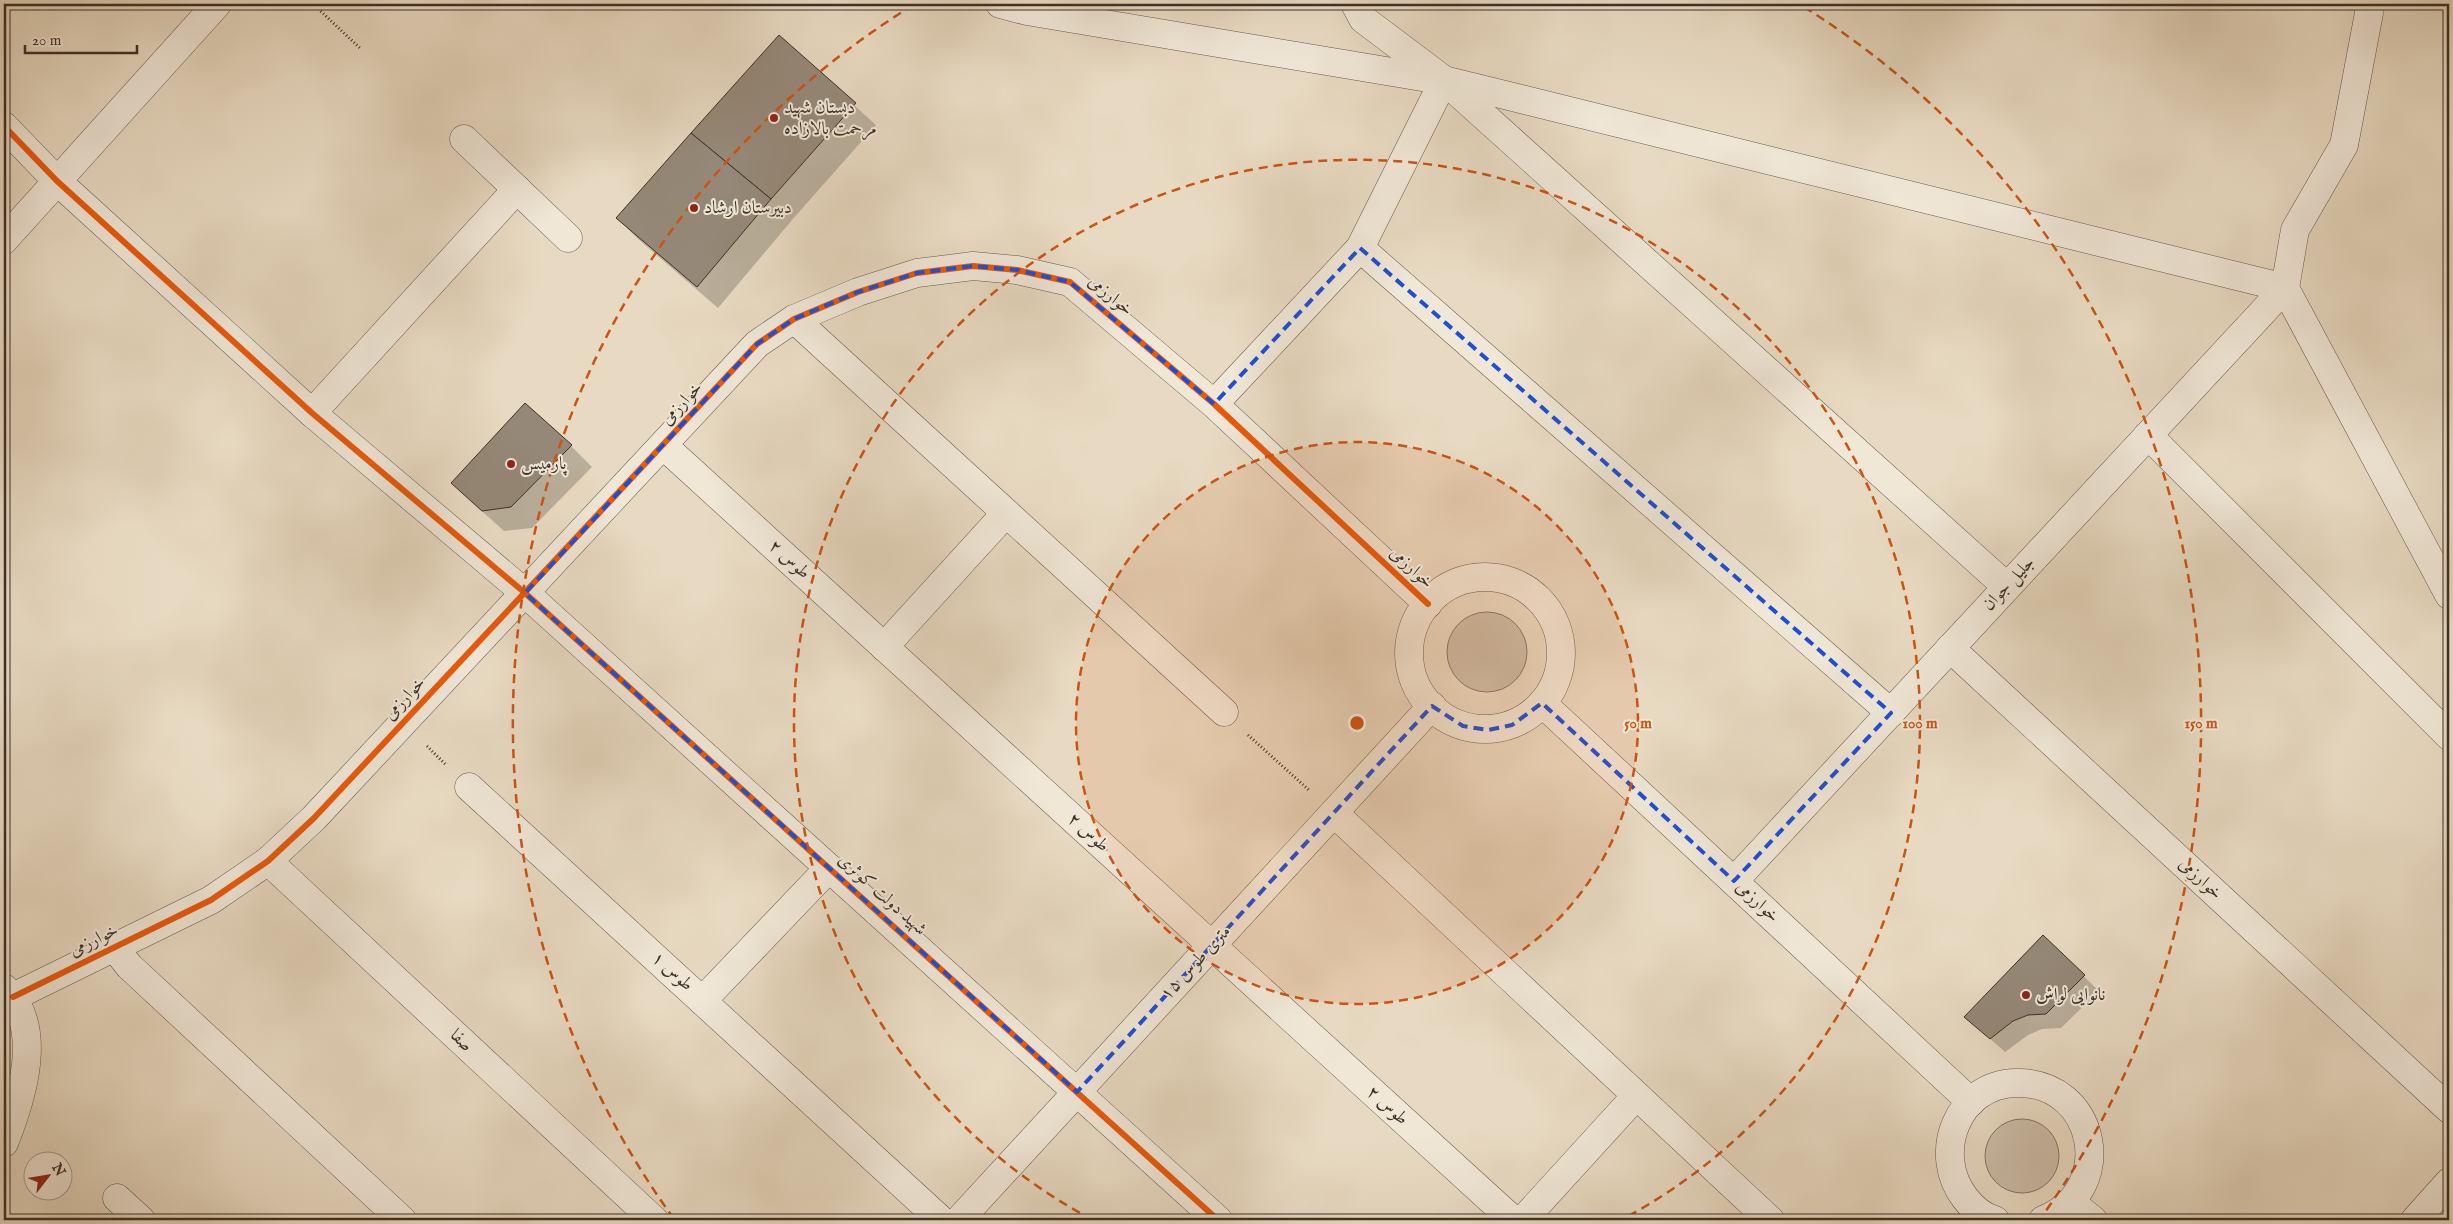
<svg xmlns="http://www.w3.org/2000/svg" width="2453" height="1224" font-family="'IM FELL English',Amiri,serif">
  <style>
    .green { fill: #cbbda8; stroke: #847668 }
    .shadow { fill: #0003 }
    .building { fill: #958878; stroke: #3c3028 }
    .lines { fill: none; stroke-linecap: round; stroke-linejoin: round }
    .minor-casing { stroke: #675a4e; stroke-width: 29 }
    .path { stroke: #3c3028; stroke-width: 3; stroke-dasharray: 1 2.5; stroke-linecap: butt }
    .minor { stroke: #f0e7d7; stroke-width: 28 }
    .cycleway-casing { stroke: #f0e7d7; stroke-width: 9 }
    .cycleway { stroke: #e8590c; stroke-width: 6 }
    .marked { fill: none; stroke: #1d4ed8; stroke-width: 4; stroke-dasharray: 10 6; stroke-linejoin: round }
    .ring { fill: none; stroke: #ce5310; stroke-width: 2.5; stroke-dasharray: 9 6 }
    .poi-dot { fill: #8f2418; stroke: #f0e7d7; stroke-width: 2 }
    .labels { text-anchor: middle; dominant-baseline: central; stroke-width: 4; stroke-linejoin: round; paint-order: stroke }
    .poi-label { font-size: 18px; fill: #3c3028; stroke: #f0e7d7; text-anchor: start }
    .street-label { font-size: 18px; fill: #3c3028; stroke: #f0e7d7 }
    .centre { fill: #ce5310; stroke: #f0e7d7; stroke-width: 2.5 }
    .ring-label { font-size: 15px; text-anchor: middle; font-weight: bold; fill: #ce5310; stroke: #f0e7d7; stroke-width: 4; stroke-linejoin: round; paint-order: stroke }
  </style>
  <rect width="100%" height="100%" fill="#e8dac2"/>
  <filter id="stains"><feTurbulence type="fractalNoise" baseFrequency=".004" numOctaves="4"/><feColorMatrix values="0 0 0 0 .2 0 0 0 0 .09 0 0 0 0 .02 0 0 0 .5 -.17"/></filter>
  <radialGradient id="worn" r=".72"><stop offset=".6" stop-color="#630" stop-opacity="0"/><stop offset="1" stop-color="#630" stop-opacity=".3"/></radialGradient>
  <g class="green">
    <circle cx="1487" cy="652" r="40"/>
    <circle cx="2022" cy="1156" r="37"/>
  </g>
  <g class="shadow">
    <polygon points="779,37 876,125 792,220 718,308 638,239 617,218"/>
    <polygon points="571,446 592,467 532,528 504,531 474,504"/>
    <polygon points="2043,937 2099,991 2061,1028 2042,1029 2028,1035 2005,1052 1966,1017"/>
  </g>
  <g class="building">
    <polygon points="779,35 856,103 771,199 691,133"/>
    <polygon points="691,133 771,199 697,287 616,218"/>
    <polygon points="525,403 572,445 511,507 482,511 451,483"/>
    <polygon points="2043,935 2085,975 2046,1014 2028,1015 2013,1021 1990,1039 1964,1017"/>
  </g>
  <g class="lines">
    <g class="minor-casing">
      <g id="minor">
        <polyline points="1000,4 1027,11 1440,80"/>
        <polyline points="1355,4 1363,19 1444,80 2007,587"/>
        <polyline points="2368,4 2369,13 2344,145 2295,230 2285,288 2449,595"/>
        <polyline points="4,126 57,181 312,413 525,593 1218,1220"/>
        <polyline points="464,139 568,238"/>
        <polyline points="4,240 217,4"/>
        <polyline points="1360,248 1891,713"/>
        <polyline points="794,319 1224,712"/>
        <polyline points="1214,404 1360,248 1444,80 2285,288"/>
        <polyline points="312,413 517,189"/>
        <polyline points="2148,435 2449,736"/>
        <polyline points="664,446 1513,1220"/>
        <circle cx="1485" cy="653" r="76"/>
        <polyline points="884,647 1006,513"/>
        <polyline points="1950,648 2449,1109"/>
        <polyline points="1542,703 1971,1102"/>
        <polyline points="469,787 941,1220"/>
        <polyline points="1334,813 1770,1220"/>
        <polyline points="268,861 654,1220"/>
        <polyline points="1734,881 2285,288"/>
        <polyline points="115,948 129,966 402,1220"/>
        <path d="M4 988C45 1027 22 1098 4 1143"/>
        <polyline points="13,997 211,900 268,861 314,818 757,344 794,319 858,292 917,273 973,266 1017,270 1070,282 1214,404 1428,604"/>
        <polyline points="703,1000 829,868"/>
        <polyline points="117,1198 141,1220"/>
        <polyline points="2072,1203 2093,1220"/>
        <polyline points="959,1220 1432,706"/>
        <polyline points="1523,1220 1636,1096"/>
        <path d="M1995 1220C1983 1217 1972 1207 1965 1198 1931 1154 1957 1084 2016 1083 2097 1081 2118 1190 2043 1220"/>
        <polyline points="2415,1220 2449,1182"/>
      </g>
    </g>
    <g class="path">
      <polyline points="313,4 361,49"/>
      <polyline points="1248,735 1310,791"/>
      <polyline points="427,746 446,765"/>
    </g>
    <use href="#minor" class="minor"/>
    <g class="cycleway-casing">
      <g id="cycleway">
        <polyline points="4,126 57,181 312,413 525,593 1218,1220"/>
        <polyline points="13,997 211,900 268,861 314,818 757,344 794,319 858,292 917,273 973,266 1017,270 1070,282 1214,404 1428,604"/>
      </g>
    </g>
    <use href="#cycleway" class="cycleway"/>
  </g>
  <path class="marked" d="M1360 248 1891 713 1734 881 1542 703 1512 725 1488 730 1463 726 1432 706 1077 1092 525 593 757 344 794 319 858 292 917 273 973 266 1017 270 1070 282 1214 404Z"/>
  <circle cx="1357" cy="723" r="281" fill="#ce5310" fill-opacity=".12"/>
  <g class="ring">
    <circle cx="1357" cy="723" r="281"/>
    <path d="M1093 1220A563 563 0 1 1 1621 1220"/>
    <path d="M674 1219A844 844 0 0 1 910 7M1804 7A844 844 0 0 1 2040 1219"/>
  </g>
  <g class="poi-dot">
    <circle cx="774" cy="118" r="5"/>
    <circle cx="694" cy="208" r="5"/>
    <circle cx="511" cy="464" r="5"/>
    <circle cx="2026" cy="995" r="5"/>
  </g>
  <g class="labels">
    <g class="poi-label">
      <text x="784" y="108">دبستان شهید<tspan x="784" dy="21">مرحمت بالازاده</tspan></text>
      <text x="704" y="208">دبیرستان ارشاد</text>
      <text x="521" y="464">پارمیس</text>
      <text x="2036" y="995">نانوایی لواش</text>
    </g>
    <g class="street-label">
      <text transform="translate(1110 296) rotate(40)">خوارزمی</text>
      <text transform="translate(682 404) rotate(-47)">خوارزمی</text>
      <text transform="translate(789 560) rotate(42)">طوس ۲</text>
      <text transform="translate(1411 568) rotate(43)">خوارزمی</text>
      <text transform="translate(2009 584) rotate(-47)">جلیل جوان</text>
      <text transform="translate(405 699) rotate(-47)">خوارزمی</text>
      <text transform="translate(1088 833) rotate(42)">طوس ۲</text>
      <text transform="translate(2200 879) rotate(43)">خوارزمی</text>
      <text transform="translate(882 895) rotate(42)">شهید دولت کوثری</text>
      <text transform="translate(1757 902) rotate(43)">خوارزمی</text>
      <text transform="translate(94 941) rotate(-26)">خوارزمی</text>
      <text transform="translate(1196 963) rotate(-47)">۱۵ متری طوس</text>
      <text transform="translate(672 972) rotate(42)">طوس ۱</text>
      <text transform="translate(461 1041) rotate(43)">صفا</text>
      <text transform="translate(1387 1106) rotate(42)">طوس ۲</text>
    </g>
  </g>
  <circle cx="1357" cy="723" r="8" class="centre"/>
  <g class="ring-label">
    <text x="1638" y="728">50 m</text>
    <text x="1920" y="728">100 m</text>
    <text x="2201" y="728">150 m</text>
  </g>
  <rect width="2453" height="1224" fill="none" stroke="#e8dac2" stroke-width="20"/>
  <rect x="5" y="5" width="2443" height="1214" fill="none" stroke="#3c3028" stroke-width="2.5"/>
  <rect x="10" y="10" width="2433" height="1204" fill="none" stroke="#3c3028"/>
  <g transform="translate(48 1176) rotate(59)"><circle r="24" fill="#f0e7d7" stroke="#a89e91"/>
  <path d="M0-4L9 19L0 12L-9 19Z" fill="#8f2418"/>
  <text y="-8" font-size="14" font-weight="bold" text-anchor="middle" fill="#3c3028">N</text>
  </g>
  <path d="M25 45v8h112v-8" fill="none" stroke="#3c3028" stroke-width="2.5"/>
  <text x="32" y="45" font-size="15" fill="#3c3028" stroke="#f0e7d7" stroke-width="4" paint-order="stroke">20 m</text>
  <rect width="100%" height="100%" filter="url(#stains)"/>
  <rect width="100%" height="100%" fill="url(#worn)"/>
</svg>
